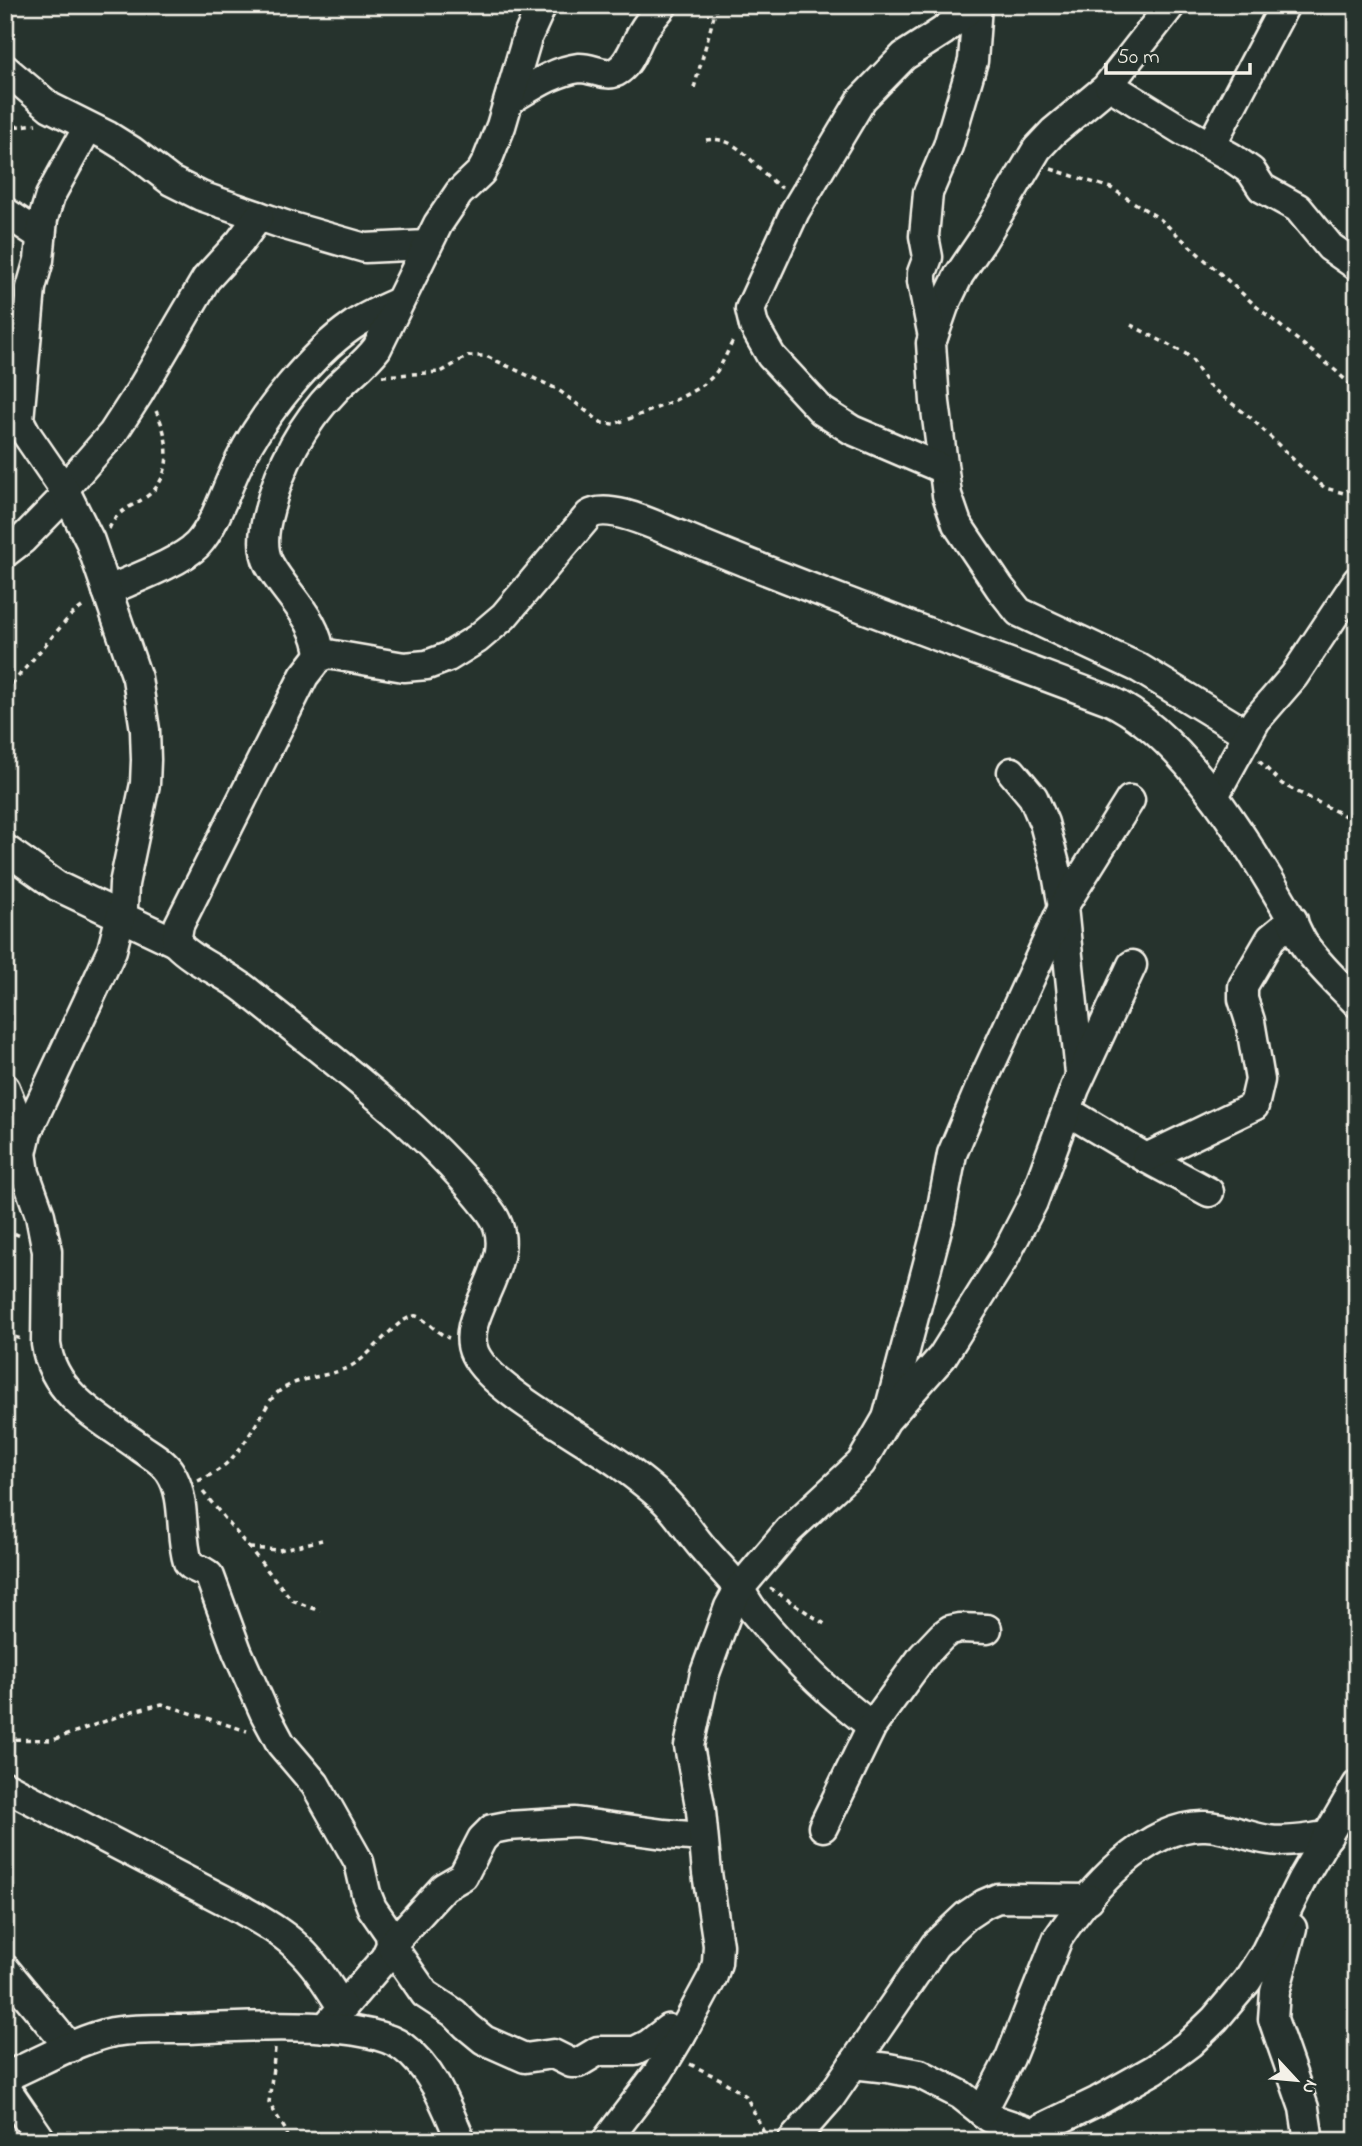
<svg xmlns="http://www.w3.org/2000/svg" width="1362" height="2146" font-family="'Indie Flower',sans-serif">
  <style>
    .lines { fill: none; stroke-linecap: round; stroke-linejoin: round }
    .minor-casing { stroke: #f4f1e8; stroke-width: 33 }
    .path { stroke: #f4f1e8; stroke-width: 3.5; stroke-dasharray: 5 5; stroke-linecap: butt }
    .minor { stroke: #26332d; stroke-width: 28 }
  </style>
  <rect width="100%" height="100%" fill="#26332d"/>
  <filter id="ink" filterUnits="userSpaceOnUse"><feTurbulence type="fractalNoise" baseFrequency=".0143" numOctaves="2"/><feDisplacementMap in="SourceGraphic" scale="14" xChannelSelector="R" yChannelSelector="G"/><feConvolveMatrix kernelMatrix="1 2 1 2 8 2 1 2 1" color-interpolation-filters="sRGB"/></filter>
  <g filter="url(#ink)">
    <g class="lines">
      <g class="minor-casing">
        <g id="minor">
          <polyline points="1171,5 1106,88 1053,132 1037,149 982,241 959,275 944,306 931,343 935,402 947,495 957,524 1000,588 1019,612 1139,668 1247,734"/>
          <polyline points="5,69 50,107 108,136 132,151 171,181 201,196 285,225 365,248 427,245"/>
          <polyline points="1109,85 1185,132 1231,157 1251,171 1262,188 1298,208 1330,247 1357,266"/>
          <path d="M509 100C530 88 554 71 579 68 590 67 606 77 616 72 631 64 635 43 643 31 648 22 656 14 663 5"/>
          <polyline points="1211,145 1285,5"/>
          <polyline points="5,212 41,236"/>
          <polyline points="933,337 922,281 922,273 928,257 924,236 928,193 948,146 973,61 977,5"/>
          <polyline points="943,469 852,430 822,411 771,356 754,326 750,309 795,211 862,99 904,56 943,31 974,5"/>
          <polyline points="64,489 113,433 139,393 206,279 240,242 259,216"/>
          <polyline points="5,553 22,540 67,494"/>
          <path d="M107 591C131 580 179 563 197 545 216 525 227 485 240 460 262 416 311 354 352 326 366 316 383 309 399 302"/>
          <path d="M320 656C318 619 286 595 269 564 261 548 264 528 269 511 280 465 302 424 335 390 349 375 365 364 377 348L438 224 459 193 481 172 487 161 501 126 527 38 542 5"/>
          <polyline points="1012,772 1033,797 1044,823 1056,868 1063,907 1080,1073"/>
          <polyline points="1214,796 1256,720 1294,676 1357,581"/>
          <polyline points="5,849 57,886 177,943"/>
          <path d="M5 1088 17 1118 25 1173 40 1215 47 1251 46 1344C53 1396 103 1420 141 1448 151 1455 164 1462 170 1472 187 1497 179 1534 188 1562 193 1570 205 1569 210 1577L237 1651 265 1714 281 1744 315 1784 359 1862 366 1893 372 1908 390 1934 391 1945 385 1958 325 2028"/>
          <polyline points="1067,1111 1146,1158 1209,1192"/>
          <polyline points="23,1149 27,1132 112,950 123,907 124,884 145,784 146,760 145,730 137,678 90,541 64,489 27,435 19,420 31,288 39,260 43,219 50,196 88,127"/>
          <polyline points="1146,1158 1254,1106 1260,1080 1250,1021 1243,999 1243,986 1271,938 1293,920"/>
          <polyline points="888,1415 940,1218 952,1154 982,1083 1063,907 1130,800"/>
          <path d="M872 1726C830 1695 789 1654 755 1613 749 1606 745 1598 740 1590 728 1575 715 1562 703 1548 691 1534 681 1518 668 1504 656 1491 639 1479 625 1468 589 1440 493 1392 475 1354 455 1314 527 1259 490 1211 423 1124 330 1059 246 990 224 972 195 963 176 943L179 925 304 676 318 658 328 654 404 667 427 665 448 657 477 639 504 616 589 515C609 502 658 527 679 535 821 594 965 646 1109 700 1182 734 1244 837 1284 905 1291 917 1296 931 1303 943 1317 964 1339 984 1357 1003"/>
          <path d="M5 1786 241 1909C261 1921 284 1933 300 1950 317 1966 329 1987 342 2007"/>
          <polyline points="823,1827 872,1726 923,1656 942,1636 950,1630 960,1628 987,1629"/>
          <polyline points="1292,1928 1275,1992 1273,2019 1304,2108 1309,2141"/>
          <polyline points="5,1969 70,2048"/>
          <polyline points="681,2035 668,2029 649,2044 635,2051 598,2051 578,2063 571,2063 553,2054 525,2058 484,2040 467,2026 454,2013 425,1994 391,1945 444,1887 463,1876 482,1839 492,1829 507,1826 575,1822 664,1834 703,1837"/>
          <polyline points="853,2064 888,2068 920,2074 961,2095 990,2118 1034,2133"/>
          <path d="M5 2077C40 2062 76 2040 113 2032 137 2028 163 2029 188 2029 238 2027 363 2018 403 2047 433 2069 447 2108 461 2141"/>
          <polyline points="5,2087 42,2141"/>
          <path d="M982 2112 1010 2058 1058 1938C1088 1893 1146 1823 1206 1826 1228 1827 1248 1837 1269 1840 1288 1843 1309 1838 1328 1836"/>
          <polyline points="606,2141 658,2073 685,2028 713,1976 717,1963 718,1945 707,1873 701,1811 689,1746 705,1673 729,1607 739,1589 789,1530 861,1463 886,1420 942,1357 1004,1258 1033,1202 1075,1088 1132,965"/>
          <polyline points="792,2141 830,2098 935,1945 966,1916 984,1904 998,1898 1089,1899"/>
          <polyline points="1023,2141 1042,2128 1098,2101 1155,2069 1190,2043 1215,2019 1247,1981 1266,1951 1302,1879 1357,1785"/>
        </g>
      </g>
      <g class="path">
        <polyline points="694,88 717,5"/>
        <polyline points="5,128 36,124"/>
        <path d="M706 140C740 134 756 172 782 188"/>
        <polyline points="1051,169 1111,188 1160,219 1257,307 1336,371 1357,391"/>
        <polyline points="1131,325 1186,354 1193,361 1208,385 1251,418 1306,472 1325,488 1344,493 1357,483"/>
        <path d="M382 376 441 372 468 356H486L557 389 602 423 614 424C638 416 695 395 712 377 722 367 727 351 734 339"/>
        <path d="M109 529C116 511 131 507 146 497 174 477 170 439 156 411"/>
        <polyline points="5,692 70,616 86,604"/>
        <polyline points="1259,761 1282,784 1357,822"/>
        <polyline points="5,1230 21,1236"/>
        <polyline points="5,1335 22,1339"/>
        <path d="M198 1481C229 1468 241 1449 258 1421 264 1412 268 1402 276 1394 298 1374 332 1379 356 1363 374 1352 395 1320 414 1316 421 1314 437 1334 449 1338"/>
        <polyline points="203,1492 292,1600 320,1611"/>
        <polyline points="249,1548 279,1550 322,1540"/>
        <polyline points="770,1588 826,1625"/>
        <polyline points="5,1739 53,1740 133,1711 162,1704 247,1731"/>
        <polyline points="275,2049 269,2103 286,2131 287,2141"/>
        <polyline points="690,2064 720,2079 746,2096 768,2141"/>
      </g>
      <use href="#minor" class="minor"/>
    </g>
  </g>
  <rect width="1362" height="2146" fill="none" stroke="#26332d" stroke-width="28"/>
  <rect x="14" y="14" width="1334" height="2118" fill="none" stroke="#f4f1e8" stroke-width="2.5" filter="url(#ink)"/>
  <g transform="translate(1296 2080) rotate(116)" stroke="#26332d" stroke-width="5" paint-order="stroke">
  <path d="M0-5L12 26L0 18L-12 26Z" fill="#f4f1e8"/>
  <text y="-10" font-size="19" font-weight="bold" text-anchor="middle" fill="#f4f1e8">N</text>
  </g>
  <path d="M1106 63v10h144v-10" fill="none" stroke="#f4f1e8" stroke-width="3.5"/>
  <text x="1117" y="63" font-size="21" fill="#f4f1e8" stroke="#26332d" stroke-width="5" paint-order="stroke">50 m</text>
</svg>
